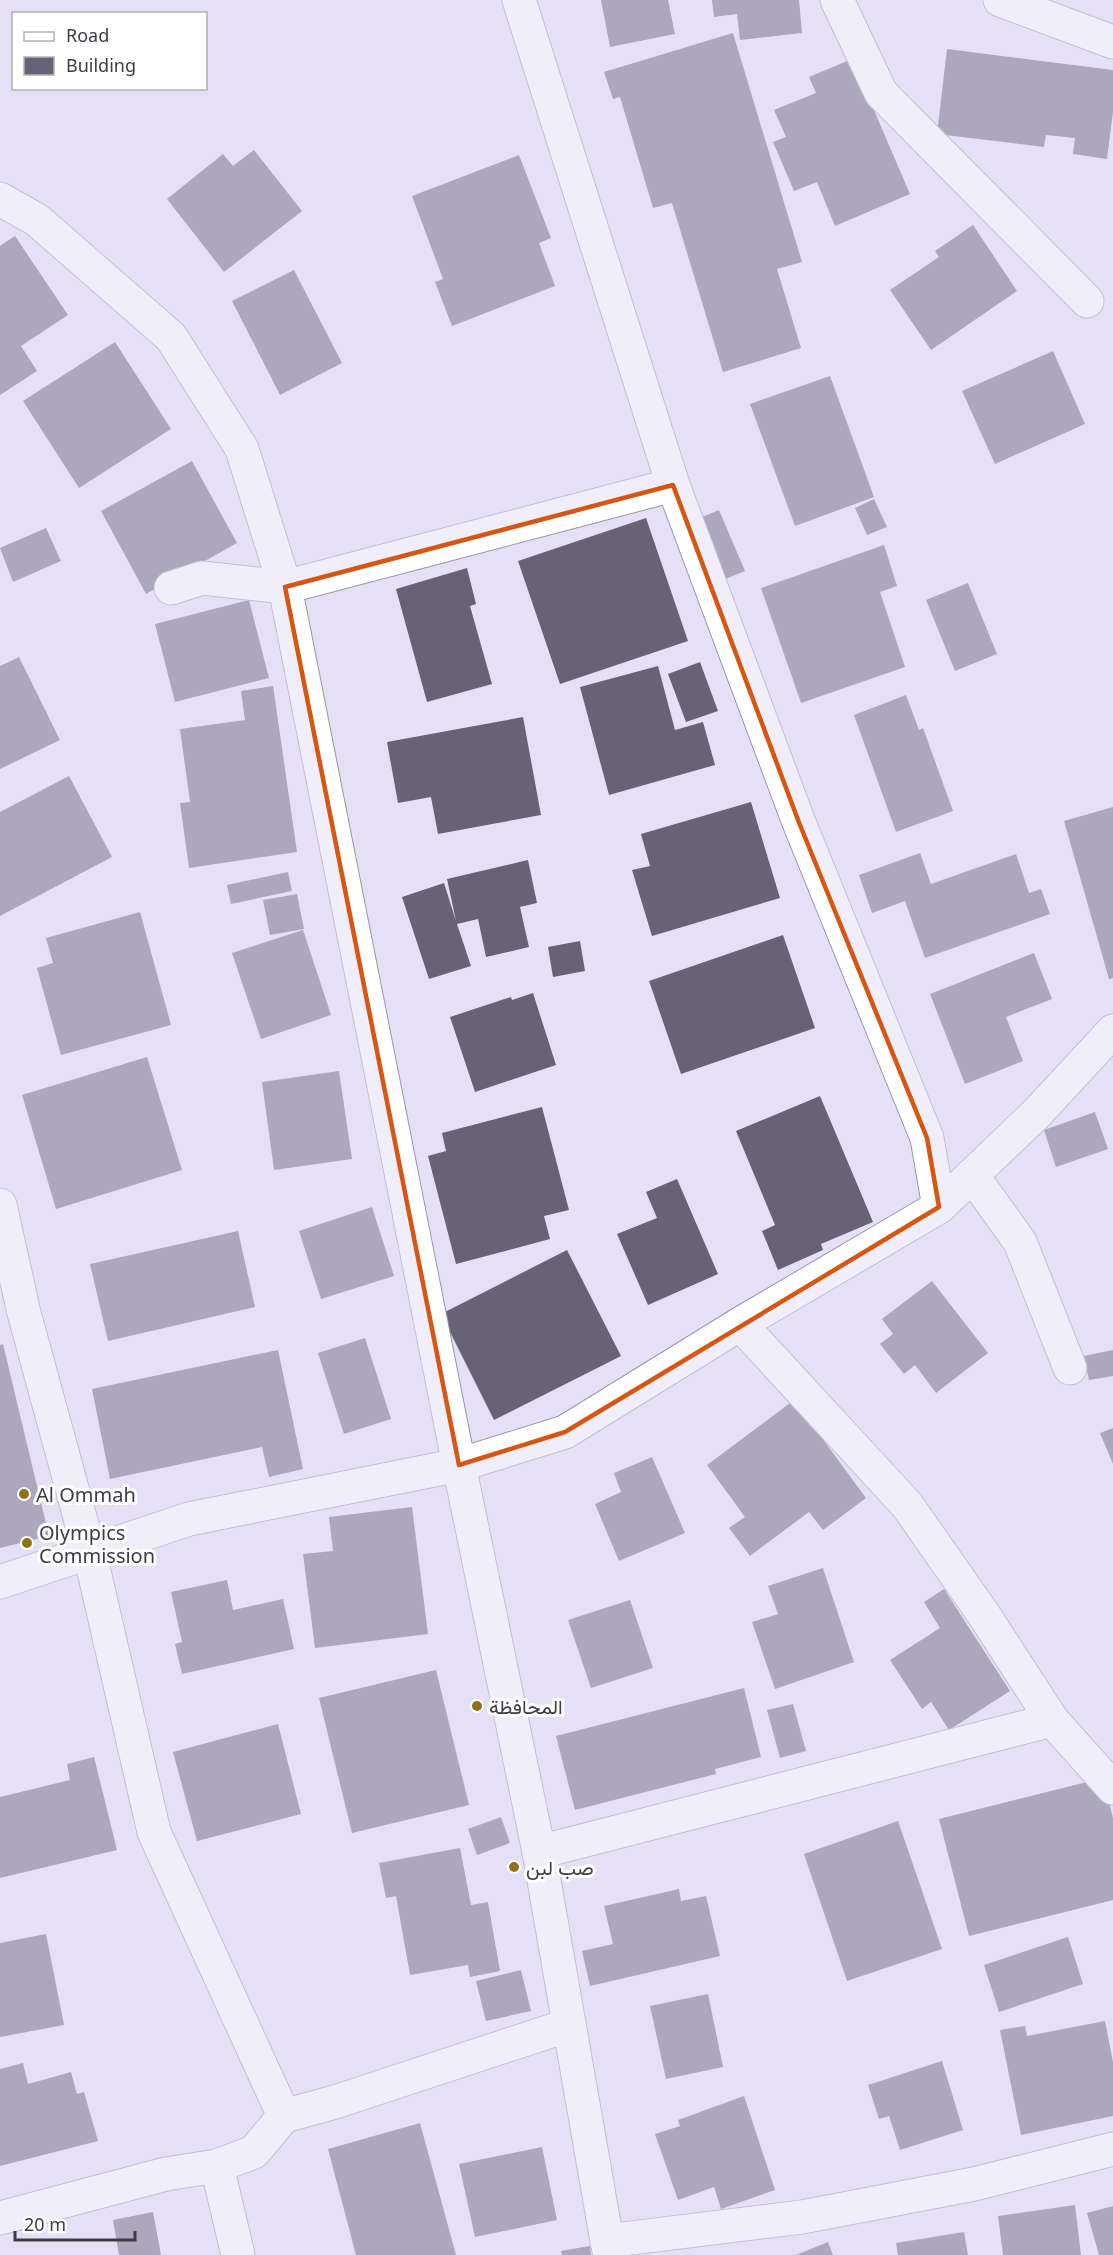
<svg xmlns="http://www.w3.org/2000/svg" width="1113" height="2255" font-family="'Noto Sans',Vazirmatn,sans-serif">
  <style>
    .building { fill: #686276 }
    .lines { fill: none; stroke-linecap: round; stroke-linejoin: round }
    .minor-casing { stroke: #9b95aa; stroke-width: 35 }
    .tertiary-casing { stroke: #9b95aa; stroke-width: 35 }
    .minor { stroke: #fff; stroke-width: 33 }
    .tertiary { stroke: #fff; stroke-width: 33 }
    .marked { fill: none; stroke: #d75612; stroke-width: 4.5; stroke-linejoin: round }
    .poi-dot { fill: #907217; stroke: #fff; stroke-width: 2 }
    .labels { text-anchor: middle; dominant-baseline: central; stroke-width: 6; stroke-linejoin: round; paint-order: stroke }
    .poi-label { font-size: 20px; fill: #3d3b44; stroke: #fff; text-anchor: start }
  </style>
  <rect width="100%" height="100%" fill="#e6e0f7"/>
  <g class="building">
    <polygon points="601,0 668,0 675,34 610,47"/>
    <polygon points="712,0 799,0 802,33 740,40 737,14 714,17"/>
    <polygon points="733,33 802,262 777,269 801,348 723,372 672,203 653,208 620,97 613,99 604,72"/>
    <polygon points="947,49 1113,70 1113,112 1107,159 1073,154 1075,138 1046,135 1044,147 937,134"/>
    <polygon points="852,59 910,194 835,226 817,182 794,191 773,142 786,137 774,110 816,93 809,77"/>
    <polygon points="254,150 302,211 224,272 167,199 223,154 233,166"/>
    <polygon points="519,155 551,238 539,243 555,286 452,326 435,282 443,279 412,196"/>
    <polygon points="973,225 1017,291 931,350 890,290 939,257 935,251"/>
    <polygon points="15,236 68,315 21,346 37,371 0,395 0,246"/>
    <polygon points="294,270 342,363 280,395 232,301"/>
    <polygon points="115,342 171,429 79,488 23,401"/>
    <polygon points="1053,351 1085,424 995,464 962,391"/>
    <polygon points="830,376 874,497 795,526 750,404"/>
    <polygon points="192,461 237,543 146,594 101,511"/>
    <polygon points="874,499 887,527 867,535 855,508"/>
    <polygon points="719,510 745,571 721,581 695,520"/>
    <polygon points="646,518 688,641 560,684 518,561"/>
    <polygon points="46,528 61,561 13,582 0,548"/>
    <polygon points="884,545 897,586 880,592 905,667 801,703 761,588"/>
    <polygon points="467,568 476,604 470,606 492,684 427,702 396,589"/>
    <polygon points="968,583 997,654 955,671 926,600"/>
    <polygon points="249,600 269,678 175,702 155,624"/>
    <polygon points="19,657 60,740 0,769 0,666"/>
    <polygon points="700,662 718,711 686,722 668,674"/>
    <polygon points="658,666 675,730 703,722 715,765 609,795 580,687"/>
    <polygon points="273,686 297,852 189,868 180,803 190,802 180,729 245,720 241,691"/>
    <polygon points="906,695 919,730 923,728 953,811 896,832 854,715"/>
    <polygon points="523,717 541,815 438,834 431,797 398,803 387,742"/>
    <polygon points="69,776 112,857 0,916 0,812"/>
    <polygon points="751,802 780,898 652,936 632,870 650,866 641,834"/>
    <polygon points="1113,807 1113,978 1109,979 1064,821"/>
    <polygon points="920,853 931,884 1016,854 1029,893 1041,889 1050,914 925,958 905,901 872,913 859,875"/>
    <polygon points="528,860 537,903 520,907 529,947 486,957 478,919 457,924 471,966 429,979 402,897 444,883 456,921 447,879"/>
    <polygon points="288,872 292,891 231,904 227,885"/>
    <polygon points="297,894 304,929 270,935 263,900"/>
    <polygon points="140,912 171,1025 61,1055 37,968 53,963 46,938"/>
    <polygon points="303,930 331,1015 261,1039 232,953"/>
    <polygon points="783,935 815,1028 681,1074 649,981"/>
    <polygon points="580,941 585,971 553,977 548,947"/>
    <polygon points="1034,953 1052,999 1006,1017 1023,1061 965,1084 930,994"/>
    <polygon points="533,993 556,1065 475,1092 450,1017 511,997 512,1000"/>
    <polygon points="147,1057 182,1170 56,1209 22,1095"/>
    <polygon points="339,1071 352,1159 274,1170 262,1082"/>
    <polygon points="820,1096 873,1222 821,1244 823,1250 778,1270 762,1231 775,1225 736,1131"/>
    <polygon points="542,1107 569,1210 544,1216 550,1239 456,1264 428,1156 446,1151 442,1133"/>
    <polygon points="1095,1112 1108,1149 1056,1167 1044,1130"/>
    <polygon points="677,1179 718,1274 648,1305 617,1234 657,1218 646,1192"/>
    <polygon points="372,1207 394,1276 321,1299 299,1231"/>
    <polygon points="238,1231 255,1307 108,1341 90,1264"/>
    <polygon points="567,1250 621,1356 494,1420 441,1314"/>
    <polygon points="932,1281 988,1353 936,1393 915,1365 904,1374 880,1344 893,1334 882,1319"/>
    <polygon points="365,1338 391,1419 344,1434 318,1353"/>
    <polygon points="3,1344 49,1536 0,1548 0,1345"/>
    <polygon points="278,1350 303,1469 269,1477 262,1447 110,1479 92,1389"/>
    <polygon points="1113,1350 1113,1376 1089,1380 1084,1356"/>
    <polygon points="794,1400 866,1498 823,1530 809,1512 750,1556 729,1528 745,1517 707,1465"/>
    <polygon points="1113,1428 1113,1464 1100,1433"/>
    <polygon points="652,1457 685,1533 619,1561 595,1504 621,1492 614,1473"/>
    <polygon points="412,1507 428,1634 315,1648 303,1554 333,1551 329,1517"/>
    <polygon points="823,1568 854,1662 775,1689 752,1622 778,1614 768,1586"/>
    <polygon points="227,1580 233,1610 283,1599 294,1649 182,1674 175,1644 182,1642 171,1592"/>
    <polygon points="944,1589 1010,1691 949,1730 931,1702 922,1709 890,1660 940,1628 924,1602"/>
    <polygon points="630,1600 653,1668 591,1688 568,1620"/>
    <polygon points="436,1670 469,1805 352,1833 319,1698"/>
    <polygon points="744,1688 761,1757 715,1769 716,1774 575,1810 556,1736"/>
    <polygon points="793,1704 806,1751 780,1758 767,1710"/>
    <polygon points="278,1724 301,1814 197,1841 173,1752"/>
    <polygon points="94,1757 117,1850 0,1878 0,1797 70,1780 67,1764"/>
    <polygon points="1103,1778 1113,1818 1113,1900 969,1936 939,1819"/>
    <polygon points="501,1817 510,1843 477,1855 468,1829"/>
    <polygon points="898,1821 942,1949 847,1981 804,1854"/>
    <polygon points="460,1848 471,1905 488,1902 500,1971 470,1977 468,1965 410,1975 396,1896 386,1898 379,1863"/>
    <polygon points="679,1889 681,1901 706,1896 720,1956 590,1986 582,1951 613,1944 604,1906"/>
    <polygon points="46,1934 64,2025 0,2037 0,1943"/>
    <polygon points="1068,1937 1083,1984 999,2012 984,1965"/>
    <polygon points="521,1970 531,2011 486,2021 476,1981"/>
    <polygon points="708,1994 723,2067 666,2079 650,2006"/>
    <polygon points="1105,2021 1113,2062 1113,2116 1021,2135 1000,2030 1025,2026 1027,2036"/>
    <polygon points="942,2061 963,2130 900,2150 889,2116 879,2119 868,2085"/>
    <polygon points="23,2063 28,2084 71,2072 77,2094 84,2092 98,2141 0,2166 0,2069"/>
    <polygon points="744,2096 775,2190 721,2209 714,2187 678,2200 655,2134 680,2126 678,2120"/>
    <polygon points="420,2123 456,2255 356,2255 328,2149"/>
    <polygon points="542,2147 557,2220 475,2237 459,2164"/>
    <polygon points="1075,2205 1081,2255 1003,2255 998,2216"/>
    <polygon points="1113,2206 1113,2255 1099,2255 1087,2213"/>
    <polygon points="153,2212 161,2255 119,2255 113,2220"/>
    <polygon points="964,2232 968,2255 898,2255 896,2243"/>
    <polygon points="828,2242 833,2255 796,2255"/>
    <polygon points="590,2246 591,2255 562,2255 561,2251"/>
  </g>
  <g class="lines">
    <g class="minor-casing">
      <g id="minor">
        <polyline points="837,0 881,93 1087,301"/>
        <polyline points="1000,0 1113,42"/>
        <polyline points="0,199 37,220 171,337 242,449 285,587 459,1465 539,1852"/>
        <polyline points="171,588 202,578 285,587 673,485"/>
        <polyline points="972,1175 1020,1242 1070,1368"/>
        <polyline points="0,1205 24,1313 90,1554 154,1832 284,2116"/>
        <polyline points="939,1207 1037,1113 1113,1031"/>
        <polyline points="740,1324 907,1505 984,1615 1052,1720"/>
        <polyline points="0,1582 189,1519 459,1465"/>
        <polyline points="217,2166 238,2255"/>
        <polyline points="0,2218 166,2174 217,2166 254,2152 284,2116 335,2102 569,2025"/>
        <polyline points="607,2241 539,1852 1052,1720 1113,1788"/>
        <polyline points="610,2255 607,2241 802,2217 974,2184 1113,2149"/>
      </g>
    </g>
    <g class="tertiary-casing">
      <polyline id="tertiary" points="459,1465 565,1432 740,1324 939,1207 927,1138 798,820 673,485 519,0"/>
    </g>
    <use href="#minor" class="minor"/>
    <use href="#tertiary" class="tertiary"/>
  </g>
  <path d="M0 0H1113V2255H0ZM673 485 798 820 927 1138 939 1207 565 1432 459 1465 285 587Z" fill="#e6e0f7" fill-opacity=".55" fill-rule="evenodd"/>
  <path class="marked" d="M673 485 798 820 927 1138 939 1207 565 1432 459 1465 285 587Z"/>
  <g class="poi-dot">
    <circle cx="24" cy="1494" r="6"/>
    <circle cx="27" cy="1543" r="6"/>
    <circle cx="477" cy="1706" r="6"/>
    <circle cx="514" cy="1867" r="6"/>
  </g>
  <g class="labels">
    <g class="poi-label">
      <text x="36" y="1494">Al Ommah</text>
      <text x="39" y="1532">Olympics<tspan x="39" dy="23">Commission</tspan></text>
      <text x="489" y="1706">المحافظة</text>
      <text x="526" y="1867">صب لبن</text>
    </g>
  </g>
  <rect x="12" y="12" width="195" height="78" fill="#ffffff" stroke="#b1b1b4" stroke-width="1.5"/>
  <rect x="24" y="32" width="30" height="9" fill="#ffffff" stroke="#b1b1b4" stroke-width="1.5"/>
  <text x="66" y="42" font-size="18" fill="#3d3b44">Road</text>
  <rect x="24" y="57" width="30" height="18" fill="#686276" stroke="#b1b1b4" stroke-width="1.5"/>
  <text x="66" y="72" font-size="18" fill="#3d3b44">Building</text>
  <path d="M15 2231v9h120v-9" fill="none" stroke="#3d3b44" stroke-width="3"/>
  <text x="24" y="2231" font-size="18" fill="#3d3b44" stroke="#ffffff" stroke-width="4.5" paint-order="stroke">20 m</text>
</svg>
